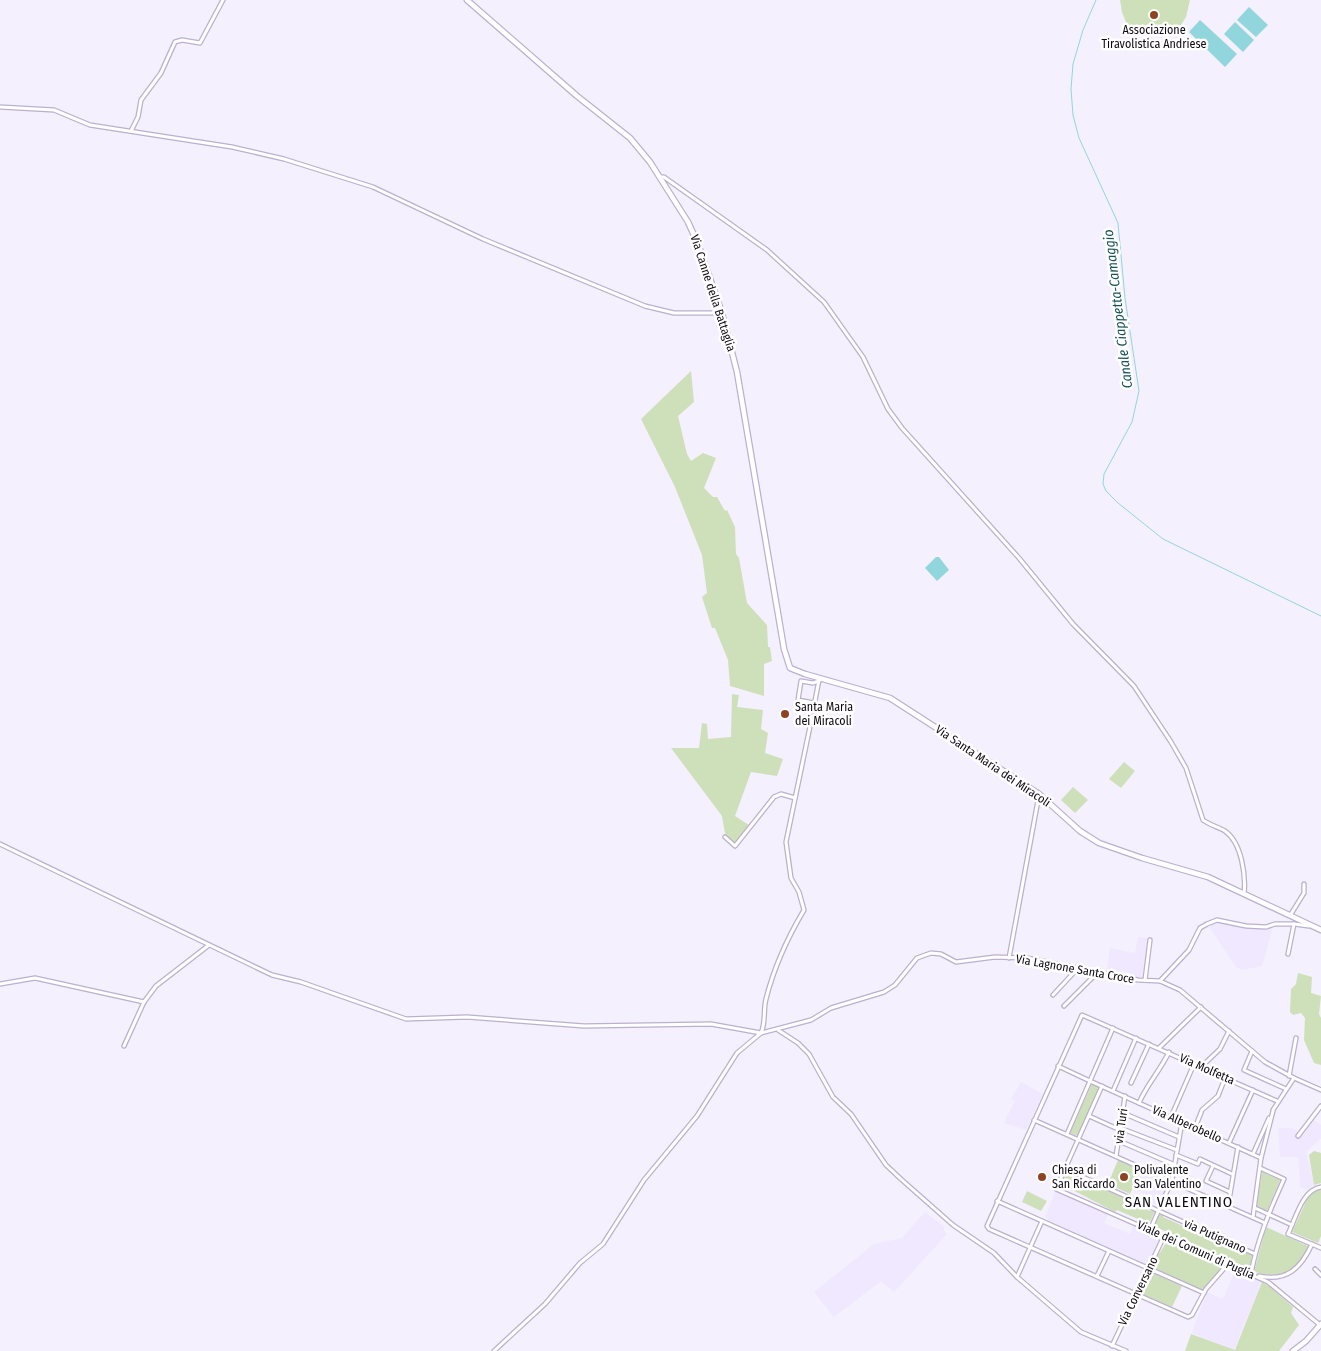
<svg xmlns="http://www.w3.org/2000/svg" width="1321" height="1351" font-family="'Fira Sans Condensed',sans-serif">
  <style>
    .built { fill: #efe8ff }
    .green { fill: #cde0ba }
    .water { fill: #91d6dd }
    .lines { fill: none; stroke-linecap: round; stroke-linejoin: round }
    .stream { stroke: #91d6dd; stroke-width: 1 }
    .street-casing { stroke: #bbb0ce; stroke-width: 5.5 }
    .secondary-casing { stroke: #bbb0ce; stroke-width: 7 }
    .street { stroke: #fff; stroke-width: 3 }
    .secondary { stroke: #fff; stroke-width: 4.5 }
    .poi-dot { fill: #8c4423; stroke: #fff; stroke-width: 2 }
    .labels { text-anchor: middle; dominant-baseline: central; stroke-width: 5; stroke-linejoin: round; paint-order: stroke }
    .poi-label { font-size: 12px; fill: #0e0a14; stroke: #fff; text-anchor: start }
    .street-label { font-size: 12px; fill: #0e0a14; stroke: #fff }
    .water-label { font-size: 14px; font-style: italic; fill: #155156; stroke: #fff }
    .quarter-label { font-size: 15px; letter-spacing: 1px; fill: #0e0a14; stroke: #fff }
  </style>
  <rect width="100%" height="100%" fill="#f5f0fd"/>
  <g class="built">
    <polygon points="1217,921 1248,928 1273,927 1262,966 1242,970 1236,967 1208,925"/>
    <polygon points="1138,937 1148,938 1142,978 1130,976 1131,973 1107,969 1110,948 1135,953"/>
    <polygon points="1021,1082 1043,1094 1026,1130 1004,1123 1015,1101 1011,1099"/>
    <polygon points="1313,1119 1321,1125 1321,1138 1306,1152 1314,1185 1307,1190 1300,1187 1298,1157 1280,1157 1278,1128 1292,1128 1302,1134"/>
    <polygon points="1143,1170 1169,1182 1158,1206 1142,1199 1143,1193 1134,1189"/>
    <polygon points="1056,1191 1108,1214 1104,1223 1130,1234 1134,1226 1160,1237 1147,1265 1047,1220 1048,1218 1045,1217"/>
    <polygon points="925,1212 944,1227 944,1231 947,1234 894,1292 881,1281 834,1317 814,1292 874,1244 902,1238"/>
    <polygon points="1235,1271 1262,1281 1234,1350 1192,1333 1207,1292 1223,1299"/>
  </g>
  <g class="green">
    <path d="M1120 0H1190L1186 17 1177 31C1158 34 1144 33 1127 25L1122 12Z"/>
    <polygon points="691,371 694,402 678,416 687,454 691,461 703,453 716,458 704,488 713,497 717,497 725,511 727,510 735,527 736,554 739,558 747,603 767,625 768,647 770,647 772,661 764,664 764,696 730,686 728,660 715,628 712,628 702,597 707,593 702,555 675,487 641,419"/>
    <polygon points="732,694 739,695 737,707 763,710 761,729 768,733 765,753 783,759 777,776 751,772 735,816 752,827 737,844 733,844 725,833 722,816 671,748 699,748 702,723 707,724 708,739 731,737"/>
    <polygon points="1124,762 1135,771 1121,788 1109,779"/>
    <polygon points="1073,787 1088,800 1075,813 1061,800"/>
    <polygon points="1298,973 1312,977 1311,993 1321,996 1319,1014 1321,1018 1321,1065 1314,1063 1304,1040 1305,1018 1301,1013 1293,1015 1290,1012 1291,989 1296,984"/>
    <polygon points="1092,1084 1100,1087 1078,1136 1070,1133"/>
    <polygon points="1314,1151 1321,1153 1321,1183 1314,1185 1309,1155"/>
    <polygon points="1118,1160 1141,1170 1130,1194 1108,1184"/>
    <polygon points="1066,1172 1070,1174 1069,1176 1097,1188 1099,1186 1150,1211 1155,1211 1148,1226 1145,1224 1145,1222 1117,1210 1115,1212 1065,1186 1063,1188 1060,1187"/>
    <polygon points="1262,1172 1280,1180 1267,1211 1257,1206"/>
    <polygon points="1317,1190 1321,1190 1321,1236 1318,1243 1292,1232 1309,1195"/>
    <polygon points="1027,1191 1047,1201 1041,1211 1022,1202"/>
    <polygon points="1160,1213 1164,1215 1163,1217 1192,1230 1193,1228 1216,1239 1216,1241 1244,1254 1245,1252 1252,1255 1250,1270 1158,1228 1157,1230 1153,1228"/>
    <path d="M1266 1227 1308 1246C1295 1273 1283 1279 1254 1272Z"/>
    <polygon points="1165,1240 1184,1250 1185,1248 1217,1265 1218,1263 1224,1265 1203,1290 1152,1268 1153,1265 1155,1266 1159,1258 1157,1257 1166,1243 1164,1242"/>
    <polygon points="1150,1272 1182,1286 1172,1307 1140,1293"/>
    <polygon points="1262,1282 1269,1286 1293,1307 1291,1313 1299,1325 1279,1351 1185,1351 1191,1334 1235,1350"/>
  </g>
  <g class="water">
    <polygon points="1249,7 1268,25 1256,37 1237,20"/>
    <polygon points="1200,20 1237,54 1225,67 1189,32"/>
    <polygon points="1235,22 1254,40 1243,52 1224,34"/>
    <polygon points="936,557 939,557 949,570 937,581 925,568"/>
  </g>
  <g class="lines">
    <polyline class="stream" points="1096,0 1083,30 1073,64 1071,89 1073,115 1079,138 1118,223 1125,298 1139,391 1132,422 1104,474 1103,484 1106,491 1118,503 1163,539 1321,616"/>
    <g class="street-casing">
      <g id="street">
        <polyline points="0,107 54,110 90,125 232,147 284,159 373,187 483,239 645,306 674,313 722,313"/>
        <polyline points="131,131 138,117 141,100 161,73 175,42 182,40 200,43 223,0"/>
        <path d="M660 177H664L767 250 824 302 863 357 888 409 902 428 1019 558 1073 624 1134 686 1171 742 1186 768 1203 820C1210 825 1218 827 1225 831 1242 843 1246 876 1244 894"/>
        <polyline points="814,703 798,700 801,681 813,683 819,681"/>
        <polyline points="813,711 819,680"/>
        <polyline points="725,837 735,846 774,797 781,794 795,798"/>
        <polyline points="0,844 272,975 301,982 406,1019 467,1017 584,1026 711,1024 761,1033 811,1020 831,1008 884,992 895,985 917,958 931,953 941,954 956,962 995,957 1027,958 1138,980 1160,981 1180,990 1265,1062 1294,1078 1321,1090"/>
        <polyline points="1291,914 1304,893 1304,884"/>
        <polyline points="1288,954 1294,924"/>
        <polyline points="1009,958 1039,795"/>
        <polyline points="1145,980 1150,940"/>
        <polyline points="1160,981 1189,950 1200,928 1207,924 1217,920 1246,926 1266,927 1275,924 1294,924 1309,926"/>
        <polyline points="0,984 35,978 144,1002 156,986 209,945"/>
        <polyline points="1053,995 1078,968"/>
        <polyline points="1064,1006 1099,971"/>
        <polyline points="1113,1028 1090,1081 1261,1158"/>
        <polyline points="778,1030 798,1043 809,1054 833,1097 851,1114 886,1165 902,1180 953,1225 994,1253 1017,1277 1081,1332 1126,1351"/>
        <polyline points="124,1046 144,1002"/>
        <polyline points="1159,1048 1201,1007"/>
        <polyline points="1252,1051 1244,1070 1286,1089"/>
        <polyline points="1058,1066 1090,1081 1067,1134"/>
        <polyline points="1201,1067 1220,1049 1229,1031"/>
        <polyline points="1289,1076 1296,1038"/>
        <polyline points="1131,1083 1149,1044"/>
        <polyline points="1102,1086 1056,1189 1268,1282 1320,1325"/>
        <polyline points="1113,1091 1136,1038"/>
        <path d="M1139 1103C1147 1084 1160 1071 1169 1052"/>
        <polyline points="1273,1110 1294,1078"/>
        <polyline points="1123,1113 1179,1137"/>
        <polyline points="1089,1116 1120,1130"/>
        <polyline points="1171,1117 1194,1064"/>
        <polyline points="1034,1120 1265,1223"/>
        <polyline points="1120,1128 1177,1150"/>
        <polyline points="1195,1128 1202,1110 1218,1096 1225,1078"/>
        <polyline points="1298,1136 1321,1106"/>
        <polyline points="1119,1141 1175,1165"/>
        <polyline points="1229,1143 1253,1090"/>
        <polyline points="1253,1154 1269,1118"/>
        <polyline points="1176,1155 1198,1164 1200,1159 1232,1174"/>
        <polyline points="1116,1156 1125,1096"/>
        <polyline points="1213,1166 1206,1181 1230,1192"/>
        <polyline points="1065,1169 1255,1254"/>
        <path d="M1321 1187C1302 1190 1296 1218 1288 1234L1321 1248"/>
        <polyline points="997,1201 1204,1293"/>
        <polyline points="1228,1206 1238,1147"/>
        <polyline points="1255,1208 1292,1225"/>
        <polyline points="1253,1217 1261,1158 1273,1111"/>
        <polyline points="1150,1230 1172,1180 1182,1122"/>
        <polyline points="1228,1264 1206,1289 1192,1315 1188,1317 989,1229 987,1226 1082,1015 1277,1101"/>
        <polyline points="1315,1269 1321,1275"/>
        <path d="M1251 1274C1257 1240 1270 1210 1284 1179L1260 1168"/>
        <polyline points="1097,1276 1109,1251"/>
        <path d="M1259 1276C1287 1282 1301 1268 1312 1244"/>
        <polyline points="1017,1277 1042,1221"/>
        <polyline points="1112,1346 1164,1236"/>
        <path d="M494 1351 545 1304 580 1263 603 1244 644 1180 697 1116 737 1053 761 1033C766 1023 763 1010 766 999 774 967 788 937 804 910L799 892 791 878 786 842 812 717"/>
      </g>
    </g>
    <g class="secondary-casing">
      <g id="secondary">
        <polyline points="467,0 577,96 630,138 650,162 688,222 698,244 722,313 737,372 784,649 790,668 805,674 890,698 1039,794 1080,831 1099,843 1142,858 1208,877 1321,930"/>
        <polyline points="1293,1351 1306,1341 1321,1324"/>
      </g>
    </g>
    <use href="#street" class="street"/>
    <use href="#secondary" class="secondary"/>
  </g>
  <g class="poi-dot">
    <circle cx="1154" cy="15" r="5"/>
    <circle cx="785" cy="714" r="5"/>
    <circle cx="1042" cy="1177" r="5"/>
    <circle cx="1124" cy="1177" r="5"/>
  </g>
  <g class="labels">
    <g class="poi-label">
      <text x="1154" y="30" text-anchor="middle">Associazione<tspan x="1154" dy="14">Tiravolistica Andriese</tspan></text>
      <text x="795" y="707">Santa Maria<tspan x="795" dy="14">dei Miracoli</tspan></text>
      <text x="1052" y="1170">Chiesa di<tspan x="1052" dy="14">San Riccardo</tspan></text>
      <text x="1134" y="1170">Polivalente<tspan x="1134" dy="14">San Valentino</tspan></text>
    </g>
    <g class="street-label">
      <text transform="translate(713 293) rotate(72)">Via Canne della Battaglia</text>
      <text transform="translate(993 766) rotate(34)">Via Santa Maria dei Miracoli</text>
      <text transform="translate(1075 969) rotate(10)">Via Lagnone Santa Croce</text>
      <text transform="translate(1207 1069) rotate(24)">Via Molfetta</text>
      <text transform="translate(1187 1124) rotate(24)">Via Alberobello</text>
      <text transform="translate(1121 1126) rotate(-82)">via Turi</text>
      <text transform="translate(1215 1236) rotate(24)">via Putignano</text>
      <text transform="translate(1196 1250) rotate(24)">Viale dei Comuni di Puglia</text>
      <text transform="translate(1138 1291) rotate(-64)">Via Conversano</text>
    </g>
    <g class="water-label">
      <text transform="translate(1118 309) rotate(-97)">Canale Ciappetta-Camaggio</text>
    </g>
    <g class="quarter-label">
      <text x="1179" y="1202">SAN VALENTINO</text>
    </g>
  </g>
</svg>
